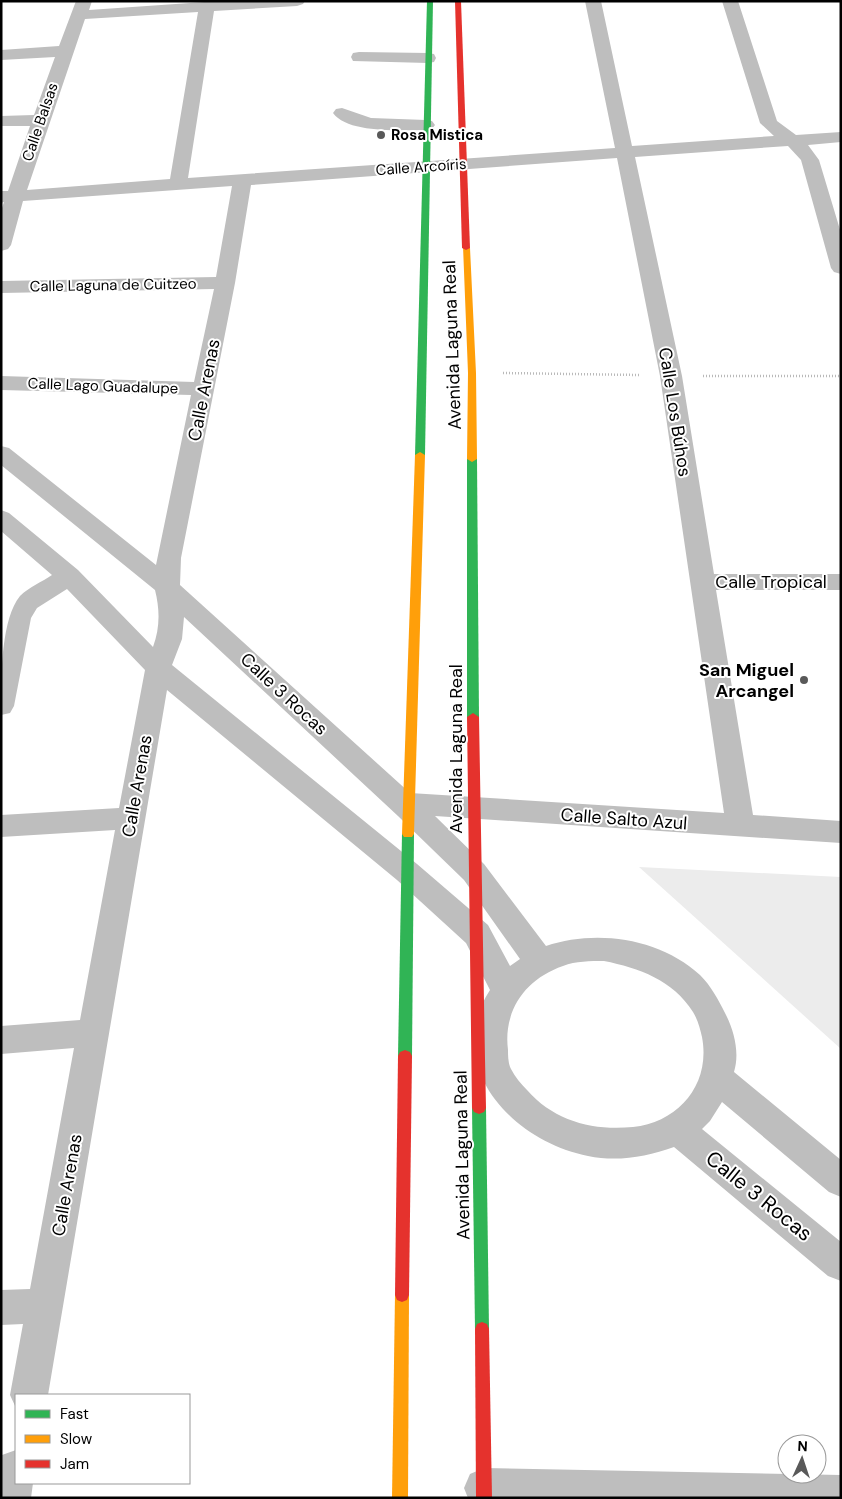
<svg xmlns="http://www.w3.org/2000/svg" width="842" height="1499" font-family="'DM Sans',sans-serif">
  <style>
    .green { fill: #ececec }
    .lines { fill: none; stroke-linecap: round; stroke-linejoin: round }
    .path { stroke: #b9b9b9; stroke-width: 2.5; stroke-dasharray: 1 2; stroke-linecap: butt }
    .street { fill: #bebebe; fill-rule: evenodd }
    .fast { fill: #30b455; fill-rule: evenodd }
    .slow { fill: #ff9f0a; fill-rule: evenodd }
    .jam { fill: #e5322d; fill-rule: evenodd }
    .poi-dot { fill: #595959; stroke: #fff; stroke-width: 2 }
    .labels { text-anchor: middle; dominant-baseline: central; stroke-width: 4; stroke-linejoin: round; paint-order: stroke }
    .far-street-label { font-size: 15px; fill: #000; stroke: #fff }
    .far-poi-label { font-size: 15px; font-weight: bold; fill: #000; stroke: #fff; text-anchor: start }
    .street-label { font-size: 18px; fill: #000; stroke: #fff }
    .poi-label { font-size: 18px; font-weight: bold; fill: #000; stroke: #fff; text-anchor: end }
    .near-street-label { font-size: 21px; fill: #000; stroke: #fff }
  </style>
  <rect width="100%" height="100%" fill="#fff"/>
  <polygon class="green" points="639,867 841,877 841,1049"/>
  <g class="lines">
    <g class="path">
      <polyline points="503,373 639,375"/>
      <polyline points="703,376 841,376"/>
    </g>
    <g class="street">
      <path d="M76 1H92L89 10 219 1H305L303 4 297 6 214 11 188 178 615 148 585 1H601L632 146 774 136 760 123 722 1H738L777 121 796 135 841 132V142L808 145 819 160 841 233V274L834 272 831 268 801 160 788 146 635 157 682 376 714 574H841V590H716L753 815 841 821V843L435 816 484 864 546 946C596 929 660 938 700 975 711 986 718 999 725 1013 734 1030 740 1053 734 1072L841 1160V1197L829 1192 722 1102 710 1121 702 1129 841 1242V1281L828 1276 674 1147C646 1157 617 1162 588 1156 513 1142 441 1065 490 990L466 943 397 880 167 690 48 1395H16V1408L10 1395 23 1324 1 1325V1290L30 1289 74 1048 1 1054V1026L80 1020 115 830 1 837V815L119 808 145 670 67 589 37 608 31 618 14 706 10 713 1 715C1 682 0 621 20 596 29 587 42 582 52 575L1 531V510L9 513 78 570 153 647C160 628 160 610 155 590L1 465V446L9 448 156 565 191 395 1 390V376L194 382 214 289 1 293V281L216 277 232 186 23 201 11 245 8 249 1 251V211L4 202 1 203V191H8L30 126H1V116L34 115 55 57 1 60V50L59 46ZM198 12 170 179 27 190 85 19ZM617 158 660 376 724 813 410 793 180 585 181 558 235 283 251 185ZM184 617 398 816 464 880 520 959 510 966 488 925 417 864 172 665 182 639ZM604 961C639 968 673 980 693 1012 698 1020 700 1029 702 1037 711 1084 679 1122 633 1127 593 1131 554 1121 527 1090 521 1084 515 1077 511 1069 508 1063 508 1056 508 1050 503 1011 525 979 563 966 576 961 590 961 604 961Z"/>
      <polygon points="359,52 428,53 434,54 436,58 434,62 428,63 353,61 351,57 353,53"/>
      <path d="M342 108 371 118 426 120 432 121 435 125 432 129 426 130C403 130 348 134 333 113L336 109Z"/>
      <polygon points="16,1450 16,1483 33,1483 31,1498 1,1498 1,1458 2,1455"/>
      <polygon points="484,1468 841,1475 841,1498 468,1498 464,1488 470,1474"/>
    </g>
    <g class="fast">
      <polygon points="427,1 433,1 425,455 420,458 415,455"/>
      <polygon points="472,456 477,459 479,717 473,721 467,717 467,459"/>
      <polygon points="408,829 412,831 414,834 412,1056 410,1060 405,1062 400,1060 398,1056 402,834 404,831"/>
      <polygon points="479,1102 484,1104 486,1108 489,1329 487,1334 482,1336 477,1334 475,1329 472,1108 474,1104"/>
    </g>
    <g class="slow">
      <polygon points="463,246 470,248 476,373 477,459 472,462 467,459 468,373"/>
      <polygon points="420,452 425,455 414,834 412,837 404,837 402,834 415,455"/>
      <polygon points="402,1288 407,1290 409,1295 408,1498 392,1498 395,1295 397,1290"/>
    </g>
    <g class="jam">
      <polygon points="455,1 461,1 470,248 466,250 462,248"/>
      <polygon points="473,713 479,717 485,1059 486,1108 484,1112 479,1114 474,1112 472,1108 467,717"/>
      <polygon points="405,1050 410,1052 412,1056 409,1295 407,1300 402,1302 397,1300 395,1295 398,1056 400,1052"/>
      <polygon points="482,1322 487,1324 489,1329 492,1498 476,1498 475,1329 477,1324"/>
    </g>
  </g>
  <g class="poi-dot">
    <circle cx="381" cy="135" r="5"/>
    <circle cx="804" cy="680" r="5"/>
  </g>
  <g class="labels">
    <g class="far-street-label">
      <text transform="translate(40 122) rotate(-71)">Calle Balsas</text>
      <text transform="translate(421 167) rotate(-4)">Calle Arcoíris</text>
      <text transform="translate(113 285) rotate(-1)">Calle Laguna de Cuitzeo</text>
      <text transform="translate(103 386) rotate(2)">Calle Lago Guadalupe</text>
    </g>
    <g class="far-poi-label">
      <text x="391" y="135">Rosa Mistica</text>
    </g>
    <g class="street-label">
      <text transform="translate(452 345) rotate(-92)">Avenida Laguna Real</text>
      <text transform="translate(204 390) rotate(-79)">Calle Arenas</text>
      <text transform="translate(675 412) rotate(81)">Calle Los Búhos</text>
      <text x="771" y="582">Calle Tropical</text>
      <text transform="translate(284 694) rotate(43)">Calle 3 Rocas</text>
      <text transform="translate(456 749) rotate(-90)">Avenida Laguna Real</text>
      <text transform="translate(137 786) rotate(-80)">Calle Arenas</text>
      <text transform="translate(624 819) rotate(4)">Calle Salto Azul</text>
      <text transform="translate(462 1155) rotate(-91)">Avenida Laguna Real</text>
      <text transform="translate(67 1185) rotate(-80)">Calle Arenas</text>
    </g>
    <g class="poi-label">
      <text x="794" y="670">San Miguel<tspan x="794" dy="21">Arcangel</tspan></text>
    </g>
    <g class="near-street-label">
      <text transform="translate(759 1196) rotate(39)">Calle 3 Rocas</text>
    </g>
  </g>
  <rect width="842" height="1499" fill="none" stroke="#000000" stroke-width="5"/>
  <rect x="15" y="1394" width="175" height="90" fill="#ffffff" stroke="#999999"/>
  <rect x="25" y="1410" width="25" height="8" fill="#30b455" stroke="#999999"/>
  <text x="60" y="1419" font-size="15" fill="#000000">Fast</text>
  <rect x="25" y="1435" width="25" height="8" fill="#ff9f0a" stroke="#999999"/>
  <text x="60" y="1444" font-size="15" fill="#000000">Slow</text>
  <rect x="25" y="1460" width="25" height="8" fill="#e5322d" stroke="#999999"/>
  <text x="60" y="1469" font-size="15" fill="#000000">Jam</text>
  <g transform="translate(802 1459) rotate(3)"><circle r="24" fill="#ffffff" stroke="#999999"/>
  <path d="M0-4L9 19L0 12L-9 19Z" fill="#595959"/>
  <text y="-8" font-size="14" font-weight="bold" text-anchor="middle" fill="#000000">N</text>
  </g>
</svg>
